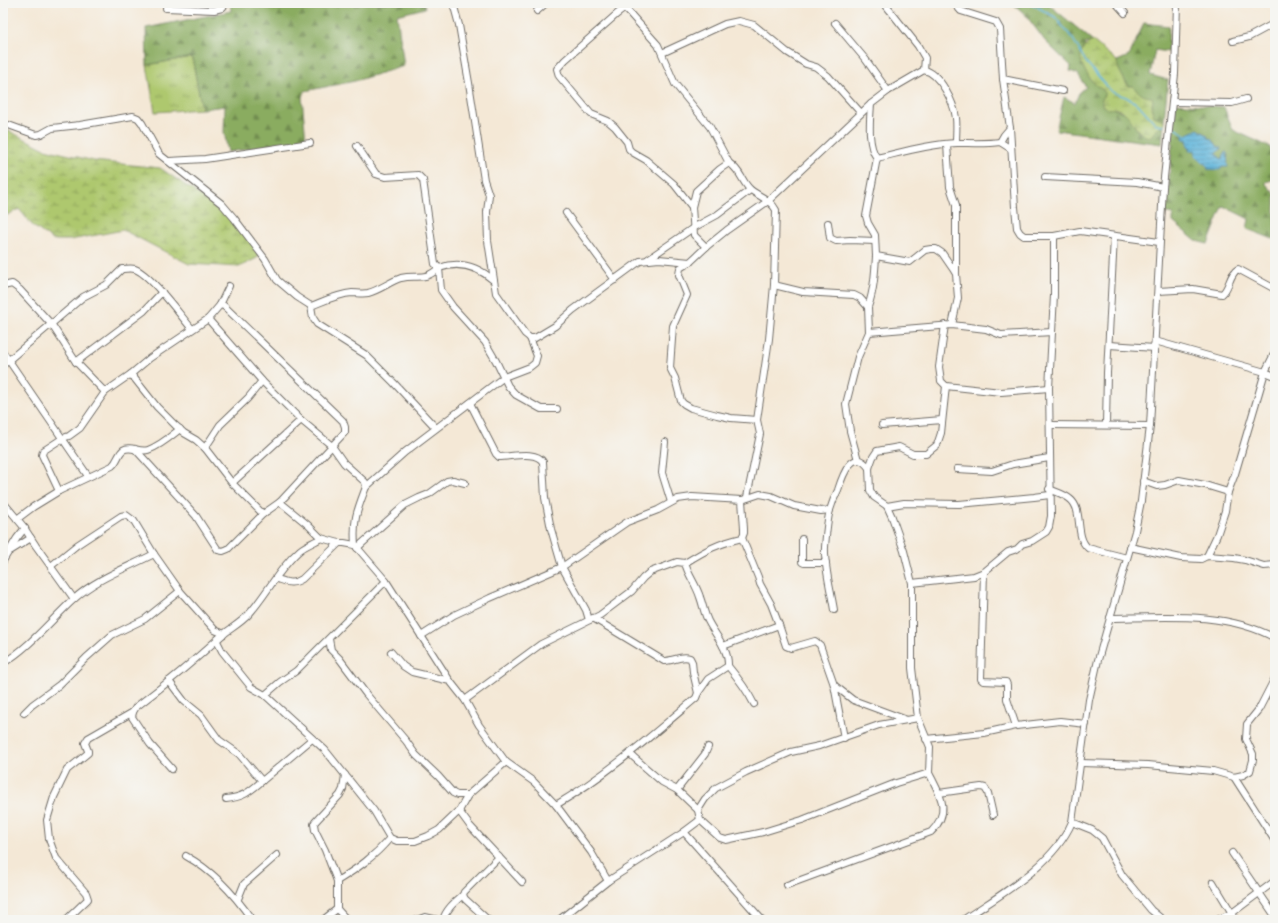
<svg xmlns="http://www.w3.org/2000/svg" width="1278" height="923" font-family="'Sorts Mill Goudy',serif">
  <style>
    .grass { fill: url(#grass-tufts); stroke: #6c7a4c }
    .forest { fill: url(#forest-firs); stroke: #5a6c46; fill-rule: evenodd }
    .wetland { fill: url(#wetland-marsh); stroke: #6c7a4c }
    .water { fill: url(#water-rules); stroke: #447082 }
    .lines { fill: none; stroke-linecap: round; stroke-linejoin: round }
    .stream { stroke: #5db4da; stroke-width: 1.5 }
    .minor-casing { stroke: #716d67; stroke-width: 8 }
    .minor { stroke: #fff; stroke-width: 6 }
  </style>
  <defs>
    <pattern id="grass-tufts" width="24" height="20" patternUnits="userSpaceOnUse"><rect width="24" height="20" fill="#aec86e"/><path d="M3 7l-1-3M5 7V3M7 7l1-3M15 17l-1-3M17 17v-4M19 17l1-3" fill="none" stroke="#8ea35b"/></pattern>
    <pattern id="forest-firs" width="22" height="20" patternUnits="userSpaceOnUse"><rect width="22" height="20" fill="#8aac61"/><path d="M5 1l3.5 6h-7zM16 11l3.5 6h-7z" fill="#718c50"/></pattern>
    <pattern id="wetland-marsh" width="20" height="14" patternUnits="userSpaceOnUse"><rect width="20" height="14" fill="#aec86e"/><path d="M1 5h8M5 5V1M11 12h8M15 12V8" fill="none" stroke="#8ea35b"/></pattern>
    <pattern id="water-rules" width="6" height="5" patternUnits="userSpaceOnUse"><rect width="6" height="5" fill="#5db4da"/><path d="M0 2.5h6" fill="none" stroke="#4d93b1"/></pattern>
  </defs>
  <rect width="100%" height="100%" fill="#f6f6f2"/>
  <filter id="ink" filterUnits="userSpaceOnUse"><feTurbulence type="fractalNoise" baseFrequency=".025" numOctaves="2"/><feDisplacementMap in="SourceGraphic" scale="8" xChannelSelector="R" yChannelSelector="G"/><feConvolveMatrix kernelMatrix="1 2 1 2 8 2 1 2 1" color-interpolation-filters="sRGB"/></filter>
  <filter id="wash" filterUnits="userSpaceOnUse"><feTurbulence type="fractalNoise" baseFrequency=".012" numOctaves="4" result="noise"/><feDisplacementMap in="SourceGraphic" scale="16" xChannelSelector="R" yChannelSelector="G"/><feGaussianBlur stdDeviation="0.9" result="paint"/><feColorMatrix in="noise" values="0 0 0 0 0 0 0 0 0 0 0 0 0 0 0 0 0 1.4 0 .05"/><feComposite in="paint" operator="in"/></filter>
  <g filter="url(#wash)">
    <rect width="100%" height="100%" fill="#f4e8d6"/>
    <polygon class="grass" points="192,57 202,109 155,112 147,65"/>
    <g class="forest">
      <polygon points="230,3 424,3 425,8 397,15 404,66 355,81 305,91 302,97 306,141 228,152 224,132 225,106 202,109 192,57 147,65 146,28 231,11"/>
      <polygon points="1012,3 1047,3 1093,41 1085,44 1082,65 1091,80 1105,92 1102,100 1112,108 1128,114 1139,133 1155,132 1159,127 1164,125 1162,144 1056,130 1064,97 1075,103 1079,93 1086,87 1078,74 1070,71 1071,66 1045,41 1025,14"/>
      <path d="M1144 23 1169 26 1168 52 1155 50 1150 75 1168 80 1164 120 1154 116 1151 107 1153 101 1139 94 1133 86H1127C1124 77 1117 70 1117 61L1129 56Z"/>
      <path d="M1176 103 1224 107 1233 130 1270 147 1275 162V179L1266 182V184L1275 194V238L1273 239 1247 229 1249 219 1223 206 1208 244 1196 241 1173 222V214L1166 213ZM1198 129 1207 135 1208 138 1212 139 1218 148 1216 153 1221 159 1223 158 1225 153V166L1221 168 1208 169V167L1197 156 1195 150H1190L1191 148 1188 146 1187 139Z"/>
    </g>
    <g class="wetland">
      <path d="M1093 41 1117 61C1117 70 1124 77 1127 86H1133C1139 93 1143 97 1152 97L1153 101 1151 107 1154 116 1164 120V125L1159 127 1150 137C1130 135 1134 104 1107 109L1102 105V100L1105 92C1102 89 1098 87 1095 84 1083 71 1071 51 1093 41Z"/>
      <polygon points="3,128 45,149 94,161 160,168 231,216 260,253 257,258 239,267 189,264 123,230 70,240 53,240 33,226 19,209 3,217"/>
    </g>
    <polygon class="water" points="1198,129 1207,135 1208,138 1212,139 1218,147 1220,147 1221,149 1216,153 1221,159 1223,158 1225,152 1227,153 1228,167 1222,167 1220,170 1207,169 1208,167 1195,155 1195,150 1189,151 1191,148 1188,146 1187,139 1185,140 1182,137"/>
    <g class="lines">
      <g class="stream">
        <polyline points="1030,3 1055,17 1073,39 1086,62 1112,92 1126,97 1139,105 1156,124 1164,125"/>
        <polyline points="1174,127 1187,136"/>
      </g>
    </g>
  </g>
  <g filter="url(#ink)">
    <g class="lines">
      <g class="minor-casing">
        <g id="minor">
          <polyline points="453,3 459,25 469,83 484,180 489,195 487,212 488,241 496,293 525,334 530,338 535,338 555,326 573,310 640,261 659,259 690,262"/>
          <polyline points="884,3 918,46 925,58 924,70"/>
          <polyline points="954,3 961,11 996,22 1000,29 1003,79 1010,128 1015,207 1017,228 1020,233 1024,236 1054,236 1080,231 1159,242"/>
          <polyline points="1116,3 1125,13"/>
          <polyline points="166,8 214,10 222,8 227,3"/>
          <polyline points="537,11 546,3"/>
          <polyline points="835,23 866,60 888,91"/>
          <polyline points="1233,41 1249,37 1275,23"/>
          <polyline points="662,53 725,24 739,21 754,25 787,52 806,64 816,67 828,76 861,113"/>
          <polyline points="1003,79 1063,91"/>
          <polyline points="1173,102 1232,103 1246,99"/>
          <path d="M3 123 36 135 41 134 52 128 80 125 133 116 138 118 142 123 159 154 222 204 234 218 265 259 277 280 297 297 311 306C324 301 338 294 352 293 357 293 363 294 368 293 380 290 389 282 401 278 418 274 423 282 439 268L441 290 453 307 485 342 496 361 508 386 516 395 541 409H557"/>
          <polyline points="1000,142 1004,135 1010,128"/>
          <polyline points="947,145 950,187 956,205 956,272"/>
          <path d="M357 146 376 174 385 177 418 175 423 180 435 264 439 268C459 261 477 266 493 280"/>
          <path d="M877 158C903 152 930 144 957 143 971 143 986 144 1000 142L1011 149"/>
          <polyline points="169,161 205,159 310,143"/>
          <polyline points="1045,177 1137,182 1163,187"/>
          <polyline points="692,207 696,191 720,169 729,163"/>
          <polyline points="566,213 615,280"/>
          <polyline points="828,223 830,238 836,241 850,240 875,241"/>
          <path d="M706 247 694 235 692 207 674 184 646 160 632 152 629 149 627 142 615 127 608 121 591 114 559 76 557 69 565 60 617 14 625 8 658 45 675 84 710 127 729 163C741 170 742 183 751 190 760 197 771 200 776 210L774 285 769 339 757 420 760 434 747 497"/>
          <polyline points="648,259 693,228 717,215 750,190"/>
          <polyline points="774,285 803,292 854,295 860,298 868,307 869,332 858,357 846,404 850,431 858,460"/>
          <polyline points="3,286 12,284 20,290 52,325 76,362 105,392 80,428 69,436 63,438 43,451 42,455 59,491"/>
          <path d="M1158 291 1193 289 1222 294C1230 288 1229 274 1238 269L1275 289"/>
          <polyline points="220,305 229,286"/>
          <polyline points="311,306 313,318 317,324 366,355 394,383 436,428"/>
          <path d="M868 307C874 290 875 273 876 256"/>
          <polyline points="945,325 939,367 941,381 946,386 1001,392 1049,388"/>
          <path d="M952 325 958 298 956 274 953 269 942 253 936 249H931L925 250 910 262 876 256 875 235 868 223 866 216 877 158C867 146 870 119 871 104L888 91 924 70C940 73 954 103 956 118 957 126 956 135 956 143"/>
          <polyline points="869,332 952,325 986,329 1001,335 1052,332"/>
          <polyline points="1155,341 1265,372 1275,376"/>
          <polyline points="1109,345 1155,348"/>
          <polyline points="3,352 88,476"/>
          <polyline points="76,362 144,311 162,292"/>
          <path d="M3 365 83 297 106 285 122 269C126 269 131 268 135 269 151 275 180 315 192 329"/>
          <polyline points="131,374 157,407 175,425 184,433 196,440 205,448 232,483 263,514 280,502 308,525 321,538 339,543 344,543 355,545 386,581 450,681 465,700 479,725 506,762 534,782 556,805 591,852 608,881"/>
          <polyline points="105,392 131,374 150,358 208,319"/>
          <path d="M470 403 496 454 499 457C512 457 536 450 543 462L545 498 551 529 562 567 586 610 589 620"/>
          <polyline points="757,420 731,418 717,415 691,408 684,404 681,401 675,378 670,368 671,353 673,326 687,295 679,275 680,268 690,262 706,247 727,230 768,201 871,104"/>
          <polyline points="882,425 942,420"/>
          <polyline points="1050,425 1150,426"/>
          <polyline points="1106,425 1107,373 1114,237"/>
          <polyline points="665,442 662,473 671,502"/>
          <polyline points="205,448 220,425 248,398 262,381"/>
          <polyline points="135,449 196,516 218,550 223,551 228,549 263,514"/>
          <polyline points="957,469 992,471 1013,464 1049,458"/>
          <polyline points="1143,481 1157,486 1165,485 1179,480 1205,485 1228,492"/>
          <polyline points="232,483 301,420"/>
          <polyline points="366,487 405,452 504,377 530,367 535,363 537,356 530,338"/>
          <path d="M1049 489C1056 492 1064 494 1070 499 1084 510 1074 536 1088 548L1127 558"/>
          <polyline points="3,502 23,526 36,546 74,599"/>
          <path d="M280 502 345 432V427L343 421 224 306 220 305 208 319 262 381 301 420 332 446 344 463 365 482 366 487C357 511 353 519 355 545"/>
          <polyline points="887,506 904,503 959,504 1034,497 1050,495"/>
          <path d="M17 519 33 507 59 491 112 466C118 461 118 454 123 450 131 445 139 453 148 450 160 446 170 437 180 429"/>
          <polyline points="742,538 758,577 760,584 771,604 779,625"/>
          <polyline points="802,539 802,562 804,563 826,563"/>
          <polyline points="1130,547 1181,558 1201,559 1207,556 1234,558 1245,560 1264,566 1275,565"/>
          <polyline points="357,548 405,505 419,498 429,494 447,481 453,480 465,483"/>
          <polyline points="10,551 31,538"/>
          <polyline points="1207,556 1217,535 1225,511 1228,492 1235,474 1265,372 1275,352"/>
          <polyline points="3,561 17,538 25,528"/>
          <path d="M685 563C706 550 717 544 742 538L744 533V529L742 500"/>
          <polyline points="51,566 77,545 121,516 126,515 134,521 154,554 180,591 215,630 224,634"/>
          <polyline points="984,572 981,679 983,681 1006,682 1007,685 1007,699 1016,726"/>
          <path d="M277 579C286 582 293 585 302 579L339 543"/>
          <polyline points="912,583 974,576 984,572 1008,552 1017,549 1022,544 1032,541 1046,532 1049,527 1051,516 1049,388 1054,295 1054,236"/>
          <path d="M834 610C831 591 824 566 825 547 826 535 827 521 830 510 832 503 835 496 838 490 842 477 853 445 869 468"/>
          <path d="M593 618 664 661C673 661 681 655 690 658L692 662 693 672 698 693"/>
          <path d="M1110 618C1165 617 1225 611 1275 638"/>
          <polyline points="421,636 454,615 490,598 562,567 627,522 658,510 678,499 692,497 742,500 760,494 771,496 794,506 821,511 830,510"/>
          <polyline points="329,639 331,650 339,658 366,694 406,741 416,755 438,776 453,793 457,795 468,795"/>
          <polyline points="217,641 222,651 251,687 265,695 325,750 374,811 390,838 397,841 415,841 428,836 439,830 459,811 468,795 506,762"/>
          <polyline points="723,646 779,625 786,646 791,648 815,641 820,645 834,685 844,738"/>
          <polyline points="391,652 403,666 412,672 450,681"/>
          <path d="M3 663C29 648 52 619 74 599 97 578 127 568 154 554"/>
          <path d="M728 666C738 678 747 690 754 704"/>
          <polyline points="169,681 184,701 201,715 219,740 239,754 262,781 312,739"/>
          <polyline points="834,685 853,700 907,720"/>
          <polyline points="265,695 280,682 296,671 386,581"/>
          <path d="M465 700 541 644 600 615 632 591 643 578 650 572 677 562 685 563C688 575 696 584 700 597 703 605 704 613 708 621 715 635 729 649 728 666L708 679 698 693 696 698C651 736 607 775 556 805"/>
          <polyline points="133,712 132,717 150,744 172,769"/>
          <polyline points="24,713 32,705 59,685 86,658 112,635 145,619 180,591"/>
          <polyline points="918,718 879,725 819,746 791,752 746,772 716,788 705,799 698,810 700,820 720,838 726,840 763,832 802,820 896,783 929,773 930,747 918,718 912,668 912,583 904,551 892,517 887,506 874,497 870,490 869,468 873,457 877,451 899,447 913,454 926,454 937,445 941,433 946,386"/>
          <polyline points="926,739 984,733 1016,726 1060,721 1086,724"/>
          <polyline points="630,754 662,782 677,790 698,810"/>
          <polyline points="1081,763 1148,765 1213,771 1234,777 1243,775 1250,771 1253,760 1253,754 1246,739 1247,724 1259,709 1275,678"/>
          <polyline points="345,775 343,789 340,795 315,822 314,824 315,830 325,850 337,881 337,909 347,920"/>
          <polyline points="1234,777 1275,841"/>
          <polyline points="677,790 705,754 708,747"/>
          <polyline points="939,793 981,787 985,788 988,793 993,815"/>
          <path d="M226 799C244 797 249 792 262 781"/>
          <polyline points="459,811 470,826 522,882"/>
          <polyline points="1072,822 1092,830 1102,838 1122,875 1151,910 1163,920"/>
          <polyline points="684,832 762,920"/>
          <polyline points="1232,853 1275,916"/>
          <path d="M186 856C213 871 235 895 252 920"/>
          <path d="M337 881C358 868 374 857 390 838"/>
          <polyline points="1213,882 1236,920"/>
          <path d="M787 885 931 832C952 811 940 795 929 773"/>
          <polyline points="238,899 244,884 277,855"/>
          <path d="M66 920 88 899 86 893 56 858 49 839 47 820 54 797 67 770 88 753V751L85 743 88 738 133 712 136 707C165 685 194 661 220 637 229 629 240 624 249 614 267 594 279 568 300 550 306 545 315 542 321 538"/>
          <polyline points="323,920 337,909"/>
          <polyline points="417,920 425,917 438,920"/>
          <path d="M443 920C446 909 455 902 463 895"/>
          <polyline points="488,920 465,899 463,895 464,892 499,857"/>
          <polyline points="559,920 608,881 684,832 700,820"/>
          <path d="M963 920C1001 894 1053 866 1072 822L1089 700 1098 660 1135 531 1141 501 1150 426 1163 187 1175 74 1177 3"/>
          <polyline points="1217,920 1232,913 1275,881"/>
        </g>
      </g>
      <use href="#minor" class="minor"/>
    </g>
  </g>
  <rect width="1278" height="923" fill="none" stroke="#f6f6f2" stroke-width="16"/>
</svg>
